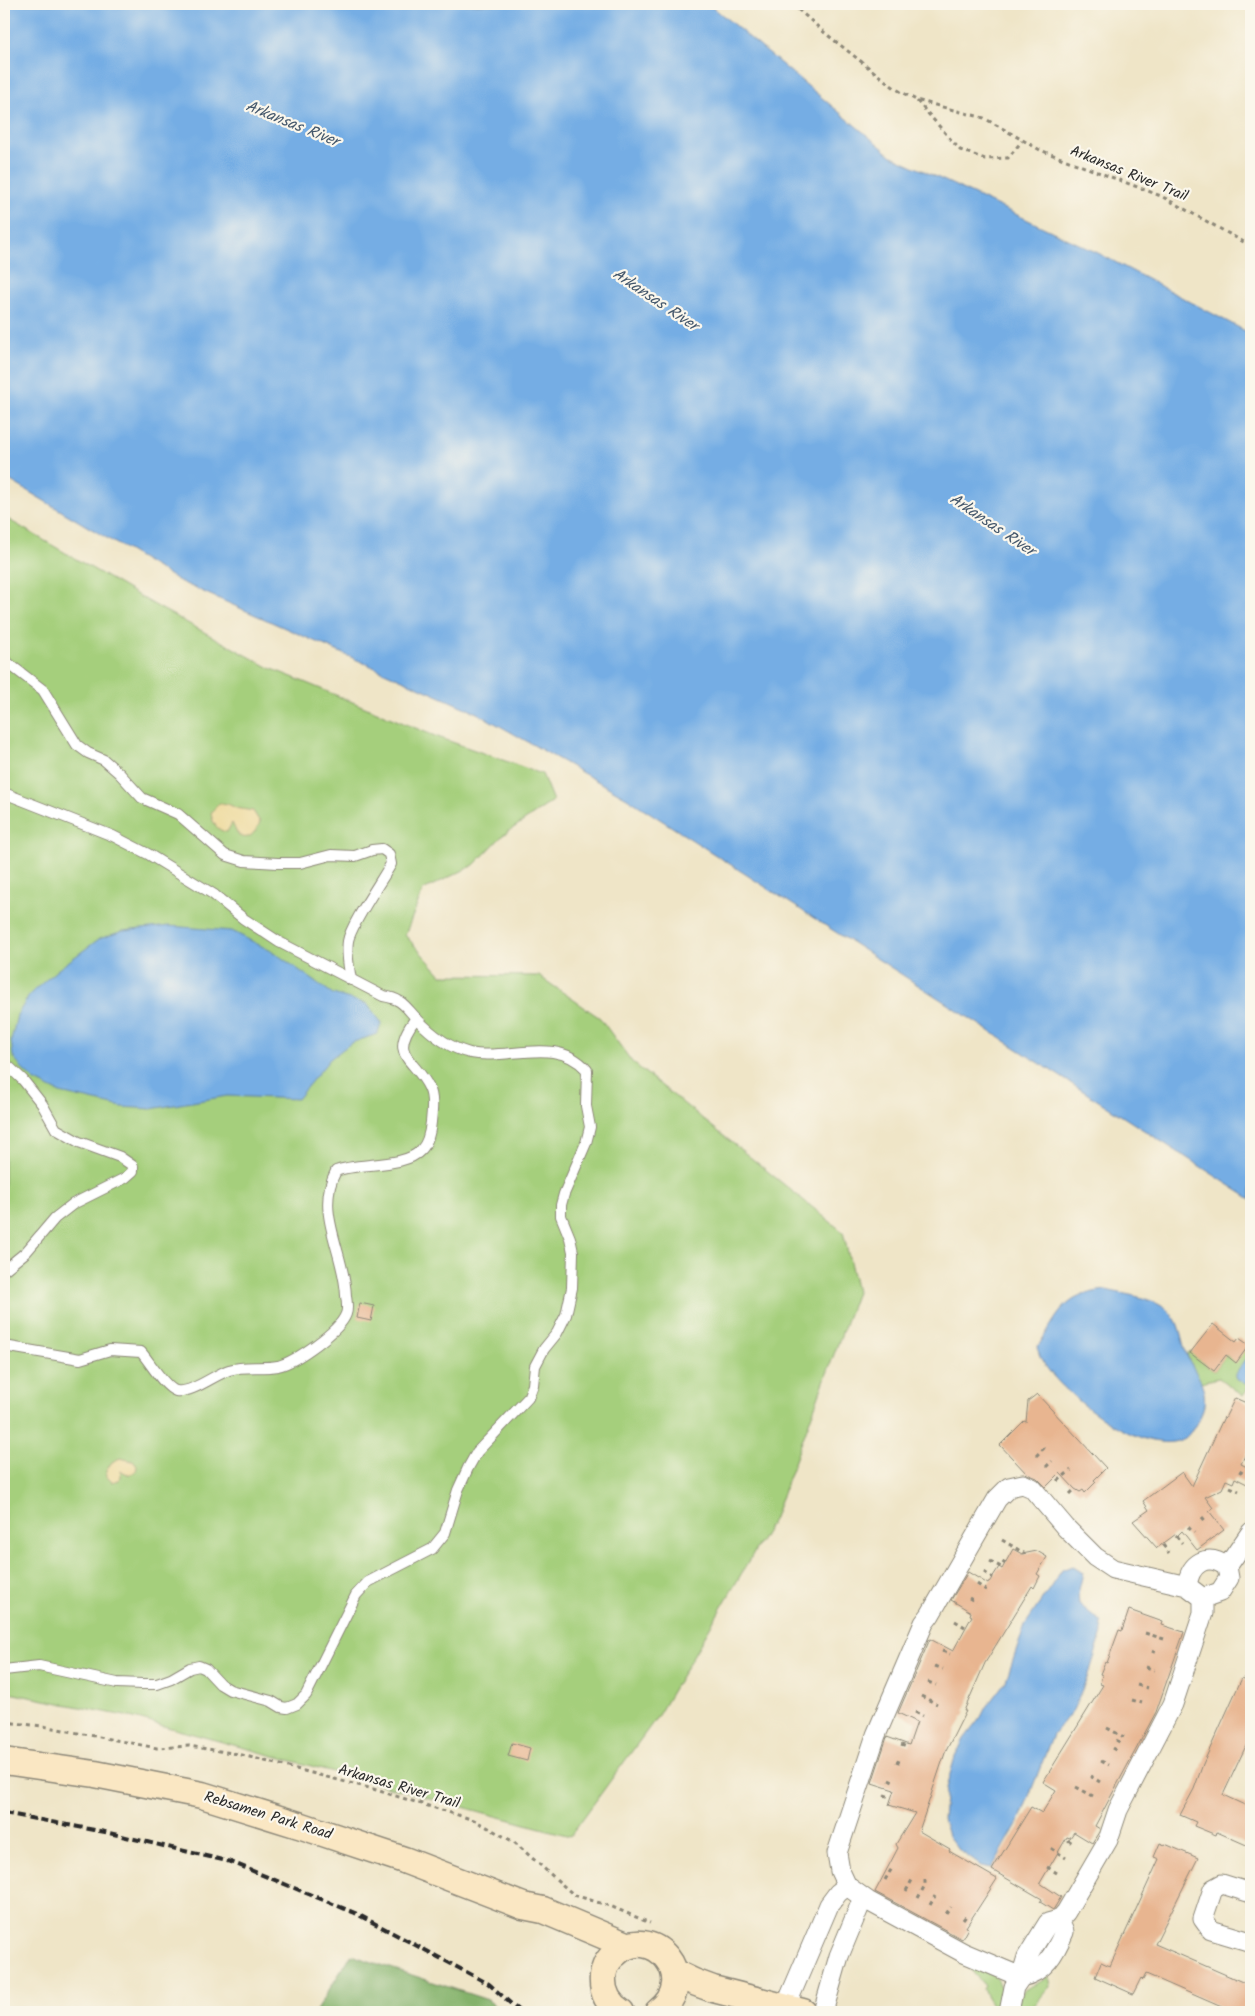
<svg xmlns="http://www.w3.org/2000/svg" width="1255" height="2016" font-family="Kalam,sans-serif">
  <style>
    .green { fill: #a5cf7b; stroke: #687d53 }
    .forest { fill: #84b26b; stroke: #586e4b }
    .sand { fill: #eeda9e; stroke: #8c8264 }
    .water { fill: #74ade4; stroke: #506c88 }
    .building { fill: #e8b590 }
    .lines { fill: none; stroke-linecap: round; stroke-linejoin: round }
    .lane-casing { stroke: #8d8879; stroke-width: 12 }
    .street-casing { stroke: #8d8879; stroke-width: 21 }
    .secondary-casing { stroke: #8d8879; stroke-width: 29 }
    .path { stroke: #8d8879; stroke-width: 3; stroke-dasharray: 4 4; stroke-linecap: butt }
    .lane { stroke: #fff; stroke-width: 10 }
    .street { stroke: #fff; stroke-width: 19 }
    .secondary { stroke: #fae7c3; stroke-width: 26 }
    .rail { stroke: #2b2b2b; stroke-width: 4; stroke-dasharray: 8 4; stroke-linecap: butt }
    .labels { text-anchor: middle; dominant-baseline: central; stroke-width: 4.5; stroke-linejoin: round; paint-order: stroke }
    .street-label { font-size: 15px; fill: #2b2b2b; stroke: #fbf7ec }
    .water-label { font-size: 16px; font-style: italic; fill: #45586c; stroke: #fbf7ec }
  </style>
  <rect width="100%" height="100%" fill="#fbf7ec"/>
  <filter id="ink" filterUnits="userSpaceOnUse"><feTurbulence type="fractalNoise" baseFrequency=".02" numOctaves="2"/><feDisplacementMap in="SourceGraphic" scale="10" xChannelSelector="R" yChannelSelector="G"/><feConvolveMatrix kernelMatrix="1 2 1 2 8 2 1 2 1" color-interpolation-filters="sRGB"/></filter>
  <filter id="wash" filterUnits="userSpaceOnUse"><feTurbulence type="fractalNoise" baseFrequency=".0096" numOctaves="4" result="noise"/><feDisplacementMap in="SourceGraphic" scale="20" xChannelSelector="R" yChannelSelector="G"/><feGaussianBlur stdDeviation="1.12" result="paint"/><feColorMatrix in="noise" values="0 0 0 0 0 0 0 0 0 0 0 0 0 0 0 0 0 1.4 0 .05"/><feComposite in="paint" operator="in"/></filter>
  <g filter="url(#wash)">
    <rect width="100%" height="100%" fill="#efe5c7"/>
    <g class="green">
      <polygon points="4,517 158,607 270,668 435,736 542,774 553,801 503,835 474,865 423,890 405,935 441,975 539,976 600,1018 632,1062 843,1232 857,1292 773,1520 657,1717 570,1836 130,1717 4,1692"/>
      <polygon points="1250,1343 1251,1385 1243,1396 1219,1378 1200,1382 1187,1355 1190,1351 1191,1353 1214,1371 1226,1355 1236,1362"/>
      <path d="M970 1964C1006 1979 998 1977 1004 2012H995C993 2003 986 1998 983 1989L985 1986 969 1968Z"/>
      <path d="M1048 1975 1050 1987C1036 2000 1036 2012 1015 2012 1018 2005 1019 1993 1026 1989 1034 1984 1042 1983 1048 1975Z"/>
    </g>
    <polygon class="forest" points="351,1955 488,2000 502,2012 315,2012"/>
    <g class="sand">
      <path d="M220 803 228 804 236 808 253 811 260 822C257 830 248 844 238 834 235 831 234 826 232 823L227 832C217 831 212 822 211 813L217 805Z"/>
      <polygon points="120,1458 133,1461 137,1466 136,1471 130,1475 121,1471 119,1480 112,1482 107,1477 106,1470 112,1462"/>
    </g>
    <g class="water">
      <polygon points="4,4 709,4 892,156 1098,253 1251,334 1251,1199 627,798 477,713 181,582 4,477"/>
      <polygon points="169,926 232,931 275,953 333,994 367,1004 382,1023 377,1034 351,1043 330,1059 297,1099 227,1096 151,1109 122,1107 60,1093 34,1080 23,1070 13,1056 11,1041 17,1015 31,993 57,970 99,939 123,931"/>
      <path d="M1106 1290C1131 1296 1168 1298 1178 1325 1182 1335 1183 1347 1188 1358 1192 1367 1201 1378 1203 1388 1207 1402 1203 1415 1194 1427 1192 1430 1188 1436 1185 1438 1146 1460 1062 1395 1043 1362 1040 1358 1039 1352 1037 1348 1059 1314 1062 1295 1106 1290Z"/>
      <polygon points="1251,1352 1251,1379 1248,1384 1245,1384 1235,1377 1235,1374"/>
      <polygon points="1072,1566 1083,1573 1078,1594 1079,1604 1100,1621 1102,1633 1090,1671 1073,1710 1053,1735 1020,1819 992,1868 981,1866 959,1850 948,1836 943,1819 946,1788 955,1757 964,1739 981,1717 986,1707 1006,1681 1025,1625 1062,1570"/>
    </g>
    <g id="blocks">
      <g class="building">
        <polygon points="360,1303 374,1306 371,1321 357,1318"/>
        <polygon points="1213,1324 1236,1342 1239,1338 1249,1345 1236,1363 1226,1355 1214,1371 1190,1353"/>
        <polygon points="1037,1394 1106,1468 1094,1480 1096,1482 1085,1493 1083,1490 1080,1492 1075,1489 1060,1473 1046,1487 1037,1478 1027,1474 1000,1445 1024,1421 1026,1422 1028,1401"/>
        <polygon points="1235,1398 1251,1405 1251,1443 1241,1464 1251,1469 1251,1486 1235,1478 1233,1483 1226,1480 1222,1489 1205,1497 1213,1508 1209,1511 1224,1530 1197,1550 1182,1531 1177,1536 1176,1534 1157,1548 1133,1521 1149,1510 1143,1501 1182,1472 1192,1486 1224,1417 1225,1418"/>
        <polygon points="1013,1549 1022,1554 1037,1551 1047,1557 1037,1574 1040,1576 1034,1588 1032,1586 985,1663 964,1711 966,1711 945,1753 919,1831 950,1849 949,1851 997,1879 966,1927 968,1928 962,1939 875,1892 898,1848 896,1844 915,1813 889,1805 894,1790 872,1783 887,1737 909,1745 917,1722 898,1713 930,1639 953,1651 972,1616 970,1615 971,1612 951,1600 968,1572 988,1584 999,1567 1002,1569"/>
        <polygon points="1129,1610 1163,1622 1162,1625 1184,1632 1156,1712 1095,1826 1100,1829 1099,1832 1092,1843 1074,1832 1070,1838 1067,1837 1040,1883 1061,1897 1053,1910 1040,1902 1042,1899 992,1870 1031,1807 1042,1813 1056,1790 1043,1782 1103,1685 1100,1684 1102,1675 1100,1674 1105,1662 1107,1663 1119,1630 1122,1631"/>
        <polygon points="1242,1678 1251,1682 1251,1735 1223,1795 1251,1808 1251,1847 1217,1832 1216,1835 1194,1826 1196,1822 1180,1815 1194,1789 1203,1764"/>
        <polygon points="512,1743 530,1748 527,1761 508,1756"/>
        <polygon points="1160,1843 1165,1845 1165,1844 1198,1858 1155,1944 1247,1984 1251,1987 1251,2012 1233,2012 1146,1974 1143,1980 1141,1978 1133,1994 1095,1977 1101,1962 1110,1966 1159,1859 1154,1857"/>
      </g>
    </g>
  </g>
  <g filter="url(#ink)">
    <use href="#blocks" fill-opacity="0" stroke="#8d8879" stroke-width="1"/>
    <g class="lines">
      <g class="lane-casing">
        <g id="lane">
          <path d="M4 660 43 690 77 745 88 753 104 760 119 773 142 798 178 814 225 855 244 861 278 863H300L331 855 355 856 372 850 382 849 389 854 391 864C381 882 351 924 348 941 346 954 349 967 351 980"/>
          <path d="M4 793 113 836 148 854 213 894 244 919 279 942 383 996C402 999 404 1005 416 1018 430 1033 449 1048 470 1053 507 1061 557 1035 587 1070L586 1106 590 1127 586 1143 564 1194 561 1205V1216L570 1238 573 1252 572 1288 566 1315 557 1333 544 1349 535 1366 533 1385 528 1398 477 1452 468 1468 458 1490 445 1533 432 1549 368 1582 356 1595 306 1695 297 1704 287 1708 281 1707 271 1701 230 1690 220 1684 206 1669 199 1666 190 1668 171 1679 157 1684H142L117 1683 39 1666 4 1670"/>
          <polyline points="4,1062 23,1080 42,1104 56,1129 79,1142 120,1157 133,1166 133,1171 125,1178 73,1204 55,1218 26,1252 4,1270"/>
          <path d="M4 1346 80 1359 110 1350 141 1352C150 1362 164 1387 176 1391 191 1394 214 1375 229 1370 245 1365 262 1369 278 1366 295 1362 340 1331 346 1314 348 1309 347 1302 346 1296 345 1253 314 1212 336 1171 358 1162 405 1168 421 1150 428 1143 430 1132 431 1122 432 1112 434 1097 429 1088 416 1059 386 1057 416 1018"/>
        </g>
      </g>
      <g class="street-casing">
        <g id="street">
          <path d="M1187 1586C1190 1563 1207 1552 1227 1567"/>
          <polyline points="1203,1598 1220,1592 1229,1578 1227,1567 1251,1532"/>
          <polyline points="1251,1893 1222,1884 1213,1889 1203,1919 1211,1930 1251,1942"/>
          <polyline points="785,2008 829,1905 838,1893 847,1886"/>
          <polyline points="823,2012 839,1956 863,1898"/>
          <path d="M1009 2012 1014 1987 1021 1977 1027 1957 1048 1923 1059 1920 1066 1912 1108 1840 1118 1810 1173 1704 1203 1613V1598L1187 1586 1113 1569 1095 1557 1066 1528 1032 1488 1023 1484 1009 1487 997 1499 930 1615 924 1623 876 1735 837 1853 840 1871 847 1886 868 1901 964 1953 1021 1977C1045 1972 1055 1953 1064 1932L1059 1920"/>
        </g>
      </g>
      <g class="secondary-casing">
        <g id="secondary">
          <polyline points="4,1761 95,1774 202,1795 302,1826 404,1860 523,1906 543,1910 626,1945"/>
          <polyline points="675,1973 694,1982 713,1989 803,2012"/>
          <path d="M621 2012C608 2004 602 1992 603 1977 604 1967 607 1960 615 1954 652 1920 702 1979 658 2012"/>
        </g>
      </g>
      <g class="path">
        <polyline points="792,4 825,33 896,89 916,100 984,118 1040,150 1161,196 1251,246"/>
        <polyline points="917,101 960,150 985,159 1008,158 1022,141"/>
        <polyline points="1247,1440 1251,1442"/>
        <polyline points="1036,1456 1047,1445"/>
        <polyline points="1245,1458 1251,1461"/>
        <polyline points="1046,1467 1052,1461"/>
        <polyline points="1239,1471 1245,1474"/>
        <polyline points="1058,1481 1071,1470"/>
        <polyline points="1230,1487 1239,1491"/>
        <polyline points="1070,1494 1075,1489"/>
        <polyline points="1202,1517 1207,1523"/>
        <polyline points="1188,1527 1194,1533"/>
        <polyline points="1176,1536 1182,1543"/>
        <polyline points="1002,1540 1024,1553"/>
        <polyline points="1163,1545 1169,1553"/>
        <polyline points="990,1561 1001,1567 1005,1561"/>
        <polyline points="984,1572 993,1578"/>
        <polyline points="977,1584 986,1590"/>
        <polyline points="969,1598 976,1602"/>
        <polyline points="955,1621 965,1627"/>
        <polyline points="1145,1633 1164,1639"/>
        <polyline points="942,1651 950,1654"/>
        <polyline points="1152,1651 1159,1654"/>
        <polyline points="935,1666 943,1669"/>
        <polyline points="1146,1667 1154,1670"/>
        <polyline points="928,1682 936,1685"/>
        <polyline points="1137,1685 1148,1688"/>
        <polyline points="921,1696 937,1704"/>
        <polyline points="1132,1700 1142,1703"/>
        <polyline points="915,1712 923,1716"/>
        <polyline points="4,1722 42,1726 157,1748 189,1746 238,1754 373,1789 474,1820 514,1842 574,1895 610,1906 650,1923"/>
        <polyline points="1107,1728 1124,1737"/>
        <polyline points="1116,1740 1121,1743"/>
        <polyline points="901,1745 907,1747"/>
        <polyline points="1112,1748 1117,1751"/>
        <polyline points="896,1761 902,1763"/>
        <polyline points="1101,1761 1109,1765"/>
        <polyline points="1090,1776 1100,1782"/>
        <polyline points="889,1780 895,1783"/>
        <polyline points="1076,1787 1093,1796"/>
        <polyline points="884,1795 890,1797"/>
        <polyline points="1068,1840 1074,1844"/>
        <polyline points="1051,1848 1066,1858"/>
        <polyline points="1047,1867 1057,1873"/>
        <polyline points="885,1880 892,1868"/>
        <polyline points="906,1891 912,1880"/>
        <polyline points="918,1898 925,1885 925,1877"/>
        <polyline points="930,1905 935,1896"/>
        <polyline points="946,1914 951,1907"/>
        <polyline points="963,1920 966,1916"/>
      </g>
      <use href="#lane" class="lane"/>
      <use href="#street" class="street"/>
      <use href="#secondary" class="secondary"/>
      <polyline class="rail" points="4,1813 105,1832 231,1862 355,1913 489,1984 520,2012"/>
    </g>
  </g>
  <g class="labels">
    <g class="street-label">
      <text transform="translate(1129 174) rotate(22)">Arkansas River Trail</text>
      <text transform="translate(399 1787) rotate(16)">Arkansas River Trail</text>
      <text transform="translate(268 1816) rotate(17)">Rebsamen Park Road</text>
    </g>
    <g class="water-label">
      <text transform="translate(292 124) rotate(22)">Arkansas River</text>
      <text transform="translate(655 300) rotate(34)">Arkansas River</text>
      <text transform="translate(992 525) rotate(34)">Arkansas River</text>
    </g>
  </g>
  <rect width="1255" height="2016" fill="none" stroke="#fbf7ec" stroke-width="20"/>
</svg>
